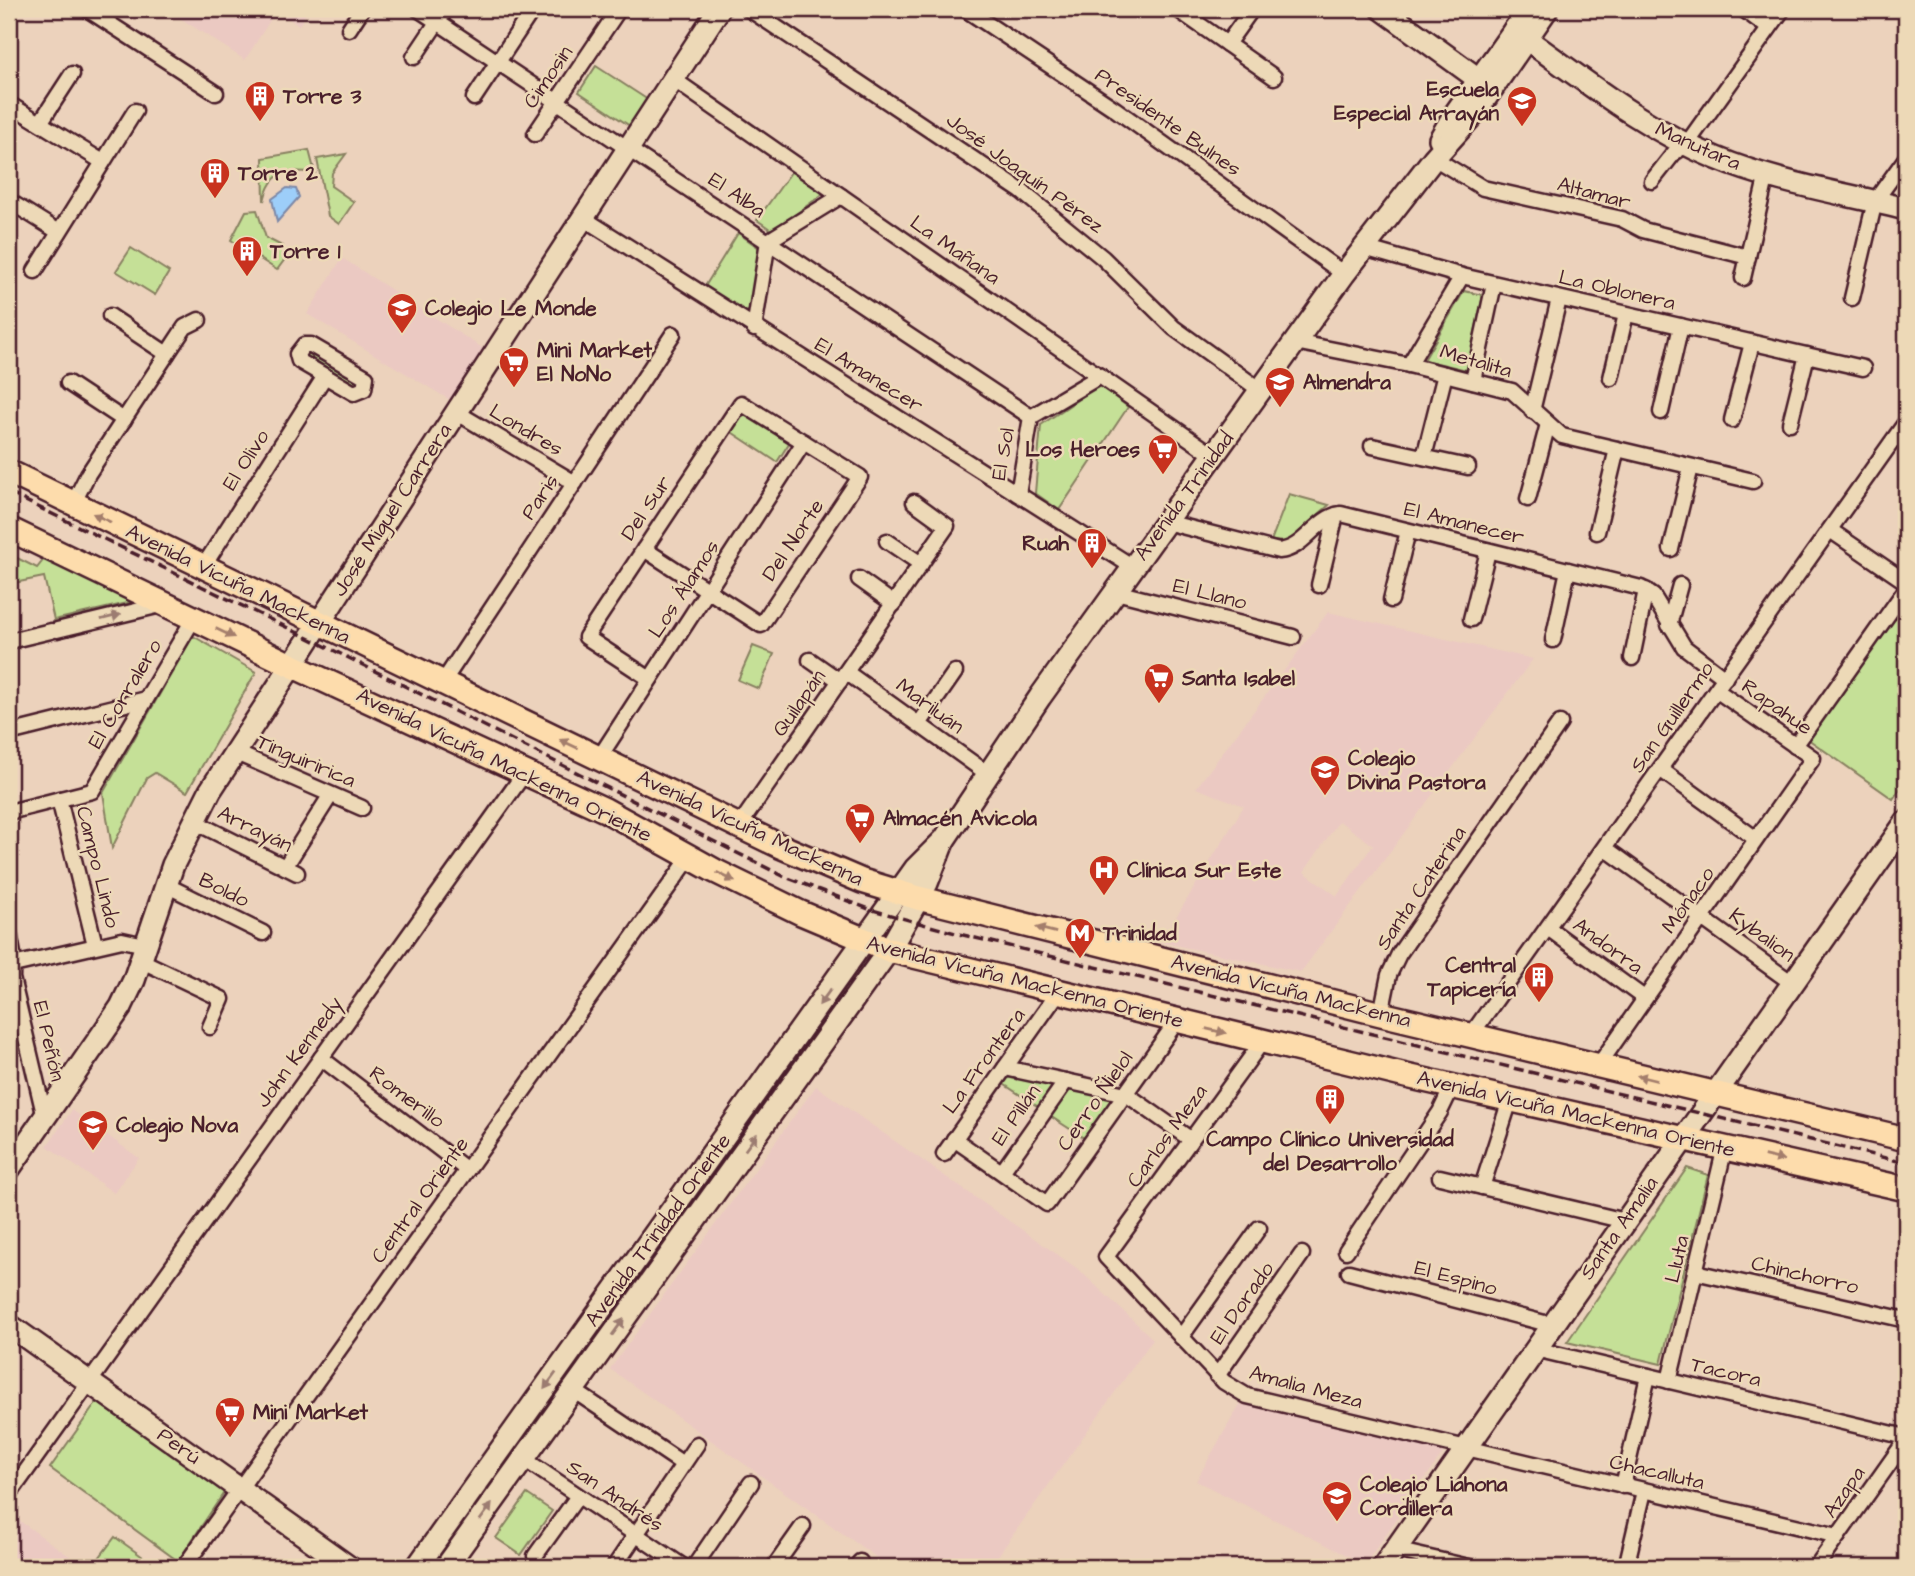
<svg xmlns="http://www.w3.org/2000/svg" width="1915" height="1576" font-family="'Architects Daughter',sans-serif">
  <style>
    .built { fill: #ebc9c2; fill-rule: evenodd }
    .green { fill: #c5e097; stroke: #888061; stroke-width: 2 }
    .water { fill: #9dcef9; stroke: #7c88a7; stroke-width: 2 }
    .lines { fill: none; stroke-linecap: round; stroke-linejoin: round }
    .street-casing { stroke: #4a1f2b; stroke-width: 19 }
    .secondary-casing { stroke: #4a1f2b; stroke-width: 26 }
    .primary-casing { stroke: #4a1f2b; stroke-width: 28 }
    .street { stroke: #edd9b7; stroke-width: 14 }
    .secondary { stroke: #edd9b7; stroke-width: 21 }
    .primary { stroke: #fddcac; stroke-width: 23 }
    .rail { stroke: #4a1f2b; stroke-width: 3.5; stroke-dasharray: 10 5; stroke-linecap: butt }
    .oneway { fill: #a47e6c }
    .oneway2 { fill: #9c7c71 }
    .labels { text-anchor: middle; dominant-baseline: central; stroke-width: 5; stroke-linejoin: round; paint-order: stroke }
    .street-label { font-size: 21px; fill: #4a1f2b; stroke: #edd9b7 }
    .poi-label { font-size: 21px; font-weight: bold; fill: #4a1f2b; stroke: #edd9b7; text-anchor: start }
  </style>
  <rect width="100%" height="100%" fill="#ecd2bc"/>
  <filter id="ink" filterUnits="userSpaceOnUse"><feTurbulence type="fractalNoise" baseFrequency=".0143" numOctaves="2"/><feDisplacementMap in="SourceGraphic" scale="14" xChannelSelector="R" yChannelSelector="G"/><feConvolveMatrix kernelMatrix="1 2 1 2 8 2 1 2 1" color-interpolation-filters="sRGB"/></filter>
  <g filter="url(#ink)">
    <g class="built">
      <polygon points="166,9 309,9 299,25 276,11 245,60"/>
      <polygon points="342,258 484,349 450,400 307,314"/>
      <path d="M1328 612 1533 659 1301 972 1161 942 1244 806 1196 788ZM1339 821 1373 845 1337 896 1304 872Z"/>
      <polygon points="816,1086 1078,1269 1153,1339 990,1567 890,1567 610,1369"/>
      <polygon points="72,1110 139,1158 114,1193 47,1146"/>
      <polygon points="1240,1404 1445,1450 1365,1564 1196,1481"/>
      <polygon points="10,1514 85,1567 9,1567"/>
    </g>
    <g class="green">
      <polygon points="596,66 648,100 630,126 579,92"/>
      <path d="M309 150 315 173C287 169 271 170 264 201L263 158Z"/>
      <polygon points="346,154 332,173 331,186 354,202 339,224 328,216 317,159"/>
      <polygon points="794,168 828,190 773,231 757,220"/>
      <polygon points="257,210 266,238 282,246 285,259 277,270 231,240 246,211"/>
      <polygon points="738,233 762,250 747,318 704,288"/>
      <polygon points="131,248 169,272 155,295 116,271"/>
      <polygon points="1464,291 1483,295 1467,370 1424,360"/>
      <polygon points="312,350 362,379 356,391 304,359"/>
      <polygon points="1099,385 1128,407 1059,510 1035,493 1041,425"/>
      <polygon points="744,409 791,440 777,462 730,431"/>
      <polygon points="1289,494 1329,505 1288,542 1271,541"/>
      <polygon points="9,554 37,568 45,558 132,602 54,620 44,577 9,584"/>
      <polygon points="1906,600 1906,780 1893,799 1808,739"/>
      <polygon points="193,636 256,672 187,792 155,773 147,778 112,848 103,793"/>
      <polygon points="753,646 774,654 759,689 738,680"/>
      <polygon points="1012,1068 1060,1079 1040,1108 1002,1083"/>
      <polygon points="1072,1083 1118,1093 1087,1140 1050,1116"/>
      <polygon points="1687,1168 1708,1175 1661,1364 1567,1342"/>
      <polygon points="97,1402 225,1491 178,1561 50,1468"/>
      <polygon points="527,1494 552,1511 521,1555 496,1538"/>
      <polygon points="115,1537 157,1567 103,1567 96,1562"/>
    </g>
    <polygon class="water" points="287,188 296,189 299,197 277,222 272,199"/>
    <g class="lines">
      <g class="street-casing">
        <g id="street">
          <polyline points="87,9 216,93"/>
          <polyline points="418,9 1031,417"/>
          <polyline points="749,9 1021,191 1103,258 1174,328 1260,390"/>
          <polyline points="965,9 1115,109 1344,274"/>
          <polyline points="1177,9 1274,77"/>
          <polyline points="1743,9 1769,28"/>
          <polyline points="349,29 362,9"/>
          <polyline points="1227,44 1252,9"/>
          <polyline points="414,57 446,9"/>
          <polyline points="673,79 1213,455"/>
          <polyline points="474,98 533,9"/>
          <polyline points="9,104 103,162"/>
          <polyline points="40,123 72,74"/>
          <polyline points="535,134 619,9"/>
          <polyline points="1434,158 1483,188 1622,219 1643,230 1748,257"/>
          <polyline points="1652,181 1674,153 1686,145 1783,9"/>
          <polyline points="9,201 59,232"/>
          <polyline points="583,218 1133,567"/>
          <polyline points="1364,248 1462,276 1863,368"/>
          <polyline points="35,271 135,111"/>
          <polyline points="1743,278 1767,174"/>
          <polyline points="1852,298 1875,201 1906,158"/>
          <polyline points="110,316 167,354"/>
          <polyline points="754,329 768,241 841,196"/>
          <polyline points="1295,342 1409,365 1512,391 1562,436 1753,481"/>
          <polygon points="304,345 311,345 366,377 364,389 354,393 299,361 297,354"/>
          <polyline points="1409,365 1462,276"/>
          <polyline points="1611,378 1626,314"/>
          <polyline points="1473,381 1494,284"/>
          <polyline points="68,383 124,420"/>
          <polyline points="1532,411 1559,299"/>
          <polyline points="456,412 575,483"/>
          <polyline points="1661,412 1681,326"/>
          <polyline points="1732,420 1752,343"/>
          <polyline points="1790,423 1807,355"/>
          <polyline points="1372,446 1468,467"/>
          <polyline points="1424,457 1445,374"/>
          <polyline points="1018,494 1031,417 1100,376"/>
          <polyline points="1528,499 1548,424"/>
          <polyline points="73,504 88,474 177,339 185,327 199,320"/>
          <path d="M1166 522 1279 551C1305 549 1315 518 1341 514L1641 588 1653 596 1684 647 1725 678"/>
          <polyline points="1830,530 1906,582"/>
          <polyline points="1597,532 1617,449"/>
          <polyline points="887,541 921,564"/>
          <polyline points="644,549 761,625 860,477 741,403 586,637 650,679"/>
          <polyline points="1671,549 1691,467"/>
          <polyline points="203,567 325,376"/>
          <polyline points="859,579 894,604"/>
          <polyline points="1319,585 1336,515"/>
          <polyline points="1116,592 1293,637"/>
          <polyline points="1391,600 1408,531"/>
          <polyline points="1471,619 1488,551"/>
          <polyline points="1669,625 1680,585"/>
          <polyline points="57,630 165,604"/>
          <polyline points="1553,640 1568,570"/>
          <polyline points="9,641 51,631"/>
          <polyline points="1632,658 1646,590"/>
          <polyline points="810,660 840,681"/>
          <polyline points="846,672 988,774"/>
          <polyline points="443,682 673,334"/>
          <polyline points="919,724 955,672"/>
          <polyline points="9,733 146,699"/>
          <polyline points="1795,746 1906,589"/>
          <polyline points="234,752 362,808"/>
          <polyline points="599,758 804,442"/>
          <polyline points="1660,769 1756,839"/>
          <polyline points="59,799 95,945"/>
          <polyline points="9,812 92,791 194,618"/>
          <polyline points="193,821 297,873"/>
          <polyline points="739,826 947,526 914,502"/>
          <polyline points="1605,848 1792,983"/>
          <polyline points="285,867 330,796"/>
          <polyline points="166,885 263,933"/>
          <polyline points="1548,928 1644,998"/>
          <polyline points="9,932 13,954 12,978 45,1118"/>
          <polyline points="140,960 222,999 210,1027"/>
          <polyline points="9,966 122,940 145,945"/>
          <polyline points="1381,1014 1389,975 1399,954 1560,723"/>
          <polyline points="1471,1035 1906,422"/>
          <polyline points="1262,1042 1106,1257 1224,1382 1247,1396 1838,1536"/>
          <polyline points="321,1058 467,1170"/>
          <polyline points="1598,1066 1813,758 1716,690"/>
          <polyline points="1005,1068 1126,1094 1190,1139"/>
          <polyline points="954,1139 1047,1204 1177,1021"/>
          <polyline points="944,1154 1058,993"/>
          <polyline points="1002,1172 1066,1081"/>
          <polyline points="1440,1177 1625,1221"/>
          <polyline points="1482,1187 1510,1100"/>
          <polyline points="1346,1251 1440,1112 1452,1087"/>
          <polyline points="1349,1272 1552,1325"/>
          <polyline points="1695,1272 1906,1320"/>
          <polyline points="1181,1337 1259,1228"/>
          <polyline points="1535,1349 1906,1437"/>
          <polyline points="1217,1376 1302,1254"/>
          <polyline points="1669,1381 1725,1147"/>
          <polyline points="573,1390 683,1464"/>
          <polyline points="524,1459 684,1567"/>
          <polyline points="1623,1486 1648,1376"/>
          <polyline points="9,1495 526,771"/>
          <polyline points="1395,1550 1469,1567"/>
          <polyline points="535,1556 578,1496"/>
          <polyline points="184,1567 690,857"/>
          <polyline points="614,1567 697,1444"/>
          <polyline points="694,1567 751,1483"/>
          <polyline points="774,1567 803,1526"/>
          <polyline points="856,1567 860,1562"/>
          <polyline points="1626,1567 1644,1491"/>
          <polyline points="1816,1567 1906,1440"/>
        </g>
      </g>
      <g class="secondary-casing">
        <g id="secondary">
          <polyline points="1382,9 1488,86"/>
          <path d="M1514 30C1579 76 1642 128 1716 158 1776 183 1844 193 1906 209"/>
          <polyline points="1440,139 1454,115 1529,9"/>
          <polyline points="9,1169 121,1007 134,980 173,865 210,791 719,9"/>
          <polyline points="9,1325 349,1567"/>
          <polyline points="417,1567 915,869 944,840 1040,697 1344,274 1434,158 1478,109 1547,9"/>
          <polyline points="446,1567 889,950 927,883 943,842"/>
          <polyline points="1383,1567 1906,822"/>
        </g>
      </g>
      <g class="primary-casing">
        <g id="primary">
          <polyline points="9,472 780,846 862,881 918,898 1381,1014 1906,1139"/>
          <polyline points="9,529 291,665 605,810 715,871 801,913 889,950 1402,1075 1906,1189"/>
        </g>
      </g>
      <use href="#street" class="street"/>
      <use href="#secondary" class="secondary"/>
      <use href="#primary" class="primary"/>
      <polyline class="rail" points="9,493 321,644 783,876 869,909 959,934 1906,1163"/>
    </g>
    <defs><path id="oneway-solid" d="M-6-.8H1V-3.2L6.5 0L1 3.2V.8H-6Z" transform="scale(1.75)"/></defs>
    <g class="oneway">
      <use href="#oneway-solid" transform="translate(102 518) rotate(-154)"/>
      <use href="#oneway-solid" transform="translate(225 633) rotate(26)"/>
      <use href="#oneway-solid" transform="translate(569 744) rotate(-154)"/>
      <use href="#oneway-solid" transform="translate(726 877) rotate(27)"/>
      <use href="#oneway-solid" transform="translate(1046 930) rotate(-166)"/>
      <use href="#oneway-solid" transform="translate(1216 1031) rotate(13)"/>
      <use href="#oneway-solid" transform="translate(1647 1078) rotate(-166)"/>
      <use href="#oneway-solid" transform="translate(1774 1158) rotate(13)"/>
    </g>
    <g class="oneway2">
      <use href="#oneway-solid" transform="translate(111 617) rotate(-14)"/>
      <use href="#oneway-solid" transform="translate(825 997) rotate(126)"/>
      <use href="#oneway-solid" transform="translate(751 1142) rotate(-54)"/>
      <use href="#oneway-solid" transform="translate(618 1327) rotate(-54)"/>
      <use href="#oneway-solid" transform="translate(550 1381) rotate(126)"/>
      <use href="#oneway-solid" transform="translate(486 1512) rotate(-54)"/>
    </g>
  </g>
  <defs>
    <g id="building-pin" transform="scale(1.575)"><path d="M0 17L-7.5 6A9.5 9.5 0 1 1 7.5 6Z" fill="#c8321e" stroke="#edd9b7"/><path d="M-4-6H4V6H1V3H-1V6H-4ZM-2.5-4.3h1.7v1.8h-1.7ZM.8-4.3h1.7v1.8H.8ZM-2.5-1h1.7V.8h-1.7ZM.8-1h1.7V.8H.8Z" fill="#fff"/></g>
    <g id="school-pin" transform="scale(1.575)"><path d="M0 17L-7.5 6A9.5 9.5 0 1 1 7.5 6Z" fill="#c8321e" stroke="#edd9b7"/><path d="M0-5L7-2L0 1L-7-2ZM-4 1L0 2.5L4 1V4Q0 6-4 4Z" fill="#fff"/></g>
    <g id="supermarket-pin" transform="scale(1.575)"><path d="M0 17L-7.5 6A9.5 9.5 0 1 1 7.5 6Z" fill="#c8321e" stroke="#edd9b7"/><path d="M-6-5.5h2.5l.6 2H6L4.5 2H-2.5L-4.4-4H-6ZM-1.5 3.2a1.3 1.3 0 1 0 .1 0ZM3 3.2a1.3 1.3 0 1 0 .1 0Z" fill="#fff"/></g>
    <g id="hospital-pin" transform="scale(1.575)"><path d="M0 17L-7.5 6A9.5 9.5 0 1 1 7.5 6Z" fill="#c8321e" stroke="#edd9b7"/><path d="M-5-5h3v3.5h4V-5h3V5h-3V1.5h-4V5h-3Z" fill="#fff"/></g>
    <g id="metro-pin" transform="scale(1.575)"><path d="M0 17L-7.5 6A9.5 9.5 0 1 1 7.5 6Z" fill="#c8321e" stroke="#edd9b7"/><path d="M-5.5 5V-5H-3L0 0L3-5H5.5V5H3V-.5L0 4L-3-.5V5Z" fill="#fff"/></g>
  </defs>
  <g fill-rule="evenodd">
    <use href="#building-pin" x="260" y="96"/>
    <use href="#school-pin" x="1522" y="101"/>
    <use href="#building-pin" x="215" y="173"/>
    <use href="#building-pin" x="247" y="251"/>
    <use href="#school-pin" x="402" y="308"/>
    <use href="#supermarket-pin" x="514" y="362"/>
    <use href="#school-pin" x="1280" y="382"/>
    <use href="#supermarket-pin" x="1163" y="449"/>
    <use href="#building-pin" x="1092" y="543"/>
    <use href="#supermarket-pin" x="1159" y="678"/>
    <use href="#school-pin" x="1325" y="770"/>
    <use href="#supermarket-pin" x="860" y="818"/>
    <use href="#hospital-pin" x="1104" y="870"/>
    <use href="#metro-pin" x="1080" y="933"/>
    <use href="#building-pin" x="1539" y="977"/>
    <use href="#building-pin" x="1330" y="1099"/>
    <use href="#school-pin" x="93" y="1125"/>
    <use href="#supermarket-pin" x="230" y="1412"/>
    <use href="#school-pin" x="1337" y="1496"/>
  </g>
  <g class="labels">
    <g class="street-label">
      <text transform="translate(548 77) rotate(-56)">Cimosin</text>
      <text transform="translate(1168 122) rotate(35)">Presidente Bulnes</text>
      <text transform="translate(1698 146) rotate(24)">Manutara</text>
      <text transform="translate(1025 173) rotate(36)">José Joaquín Pérez</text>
      <text transform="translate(1594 193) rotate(15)">Altamar</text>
      <text transform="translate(737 195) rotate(34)">El Alba</text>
      <text transform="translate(955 250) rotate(35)">La Mañana</text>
      <text transform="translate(1617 290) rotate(13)">La Oblonera</text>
      <text transform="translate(1476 361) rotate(16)">Metalita</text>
      <text transform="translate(869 375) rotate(32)">El Amanecer</text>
      <text transform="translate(526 430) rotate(31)">Londres</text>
      <text transform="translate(1003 454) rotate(-80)">El Sol</text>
      <text transform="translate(246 460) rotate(-57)">El Olivo</text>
      <text transform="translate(1184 496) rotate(-54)">Avenida Trinidad</text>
      <text transform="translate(540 497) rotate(-56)">Paris</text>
      <text transform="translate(646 508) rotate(-56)">Del Sur</text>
      <text transform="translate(392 510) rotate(-57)">José Miguel Carrera</text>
      <text transform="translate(1464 523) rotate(14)">El Amanecer</text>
      <text transform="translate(793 540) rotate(-56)">Del Norte</text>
      <text transform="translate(238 584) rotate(26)">Avenida Vicuña Mackenna</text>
      <text transform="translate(684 589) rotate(-57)">Los Álamos</text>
      <text transform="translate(1210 594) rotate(14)">El Llano</text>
      <text transform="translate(125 694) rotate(-59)">El Corralero</text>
      <text transform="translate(799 703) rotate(-55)">Quilapán</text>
      <text transform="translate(930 706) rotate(36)">Mariluán</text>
      <text transform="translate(1777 707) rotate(35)">Rapahue</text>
      <text transform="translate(1672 717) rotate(-55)">San Guillermo</text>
      <text transform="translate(306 761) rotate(23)">Tinguiririca</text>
      <text transform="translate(504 765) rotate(26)">Avenida Vicuña Mackenna Oriente</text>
      <text transform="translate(750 828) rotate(25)">Avenida Vicuña Mackenna</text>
      <text transform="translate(255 829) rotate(26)">Arrayán</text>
      <text transform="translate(98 867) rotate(76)">Campo Lindo</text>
      <text transform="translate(1421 888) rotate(-56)">Santa Caterina</text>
      <text transform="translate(224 890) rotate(26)">Boldo</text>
      <text transform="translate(1688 900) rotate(-55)">Mónaco</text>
      <text transform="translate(1762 935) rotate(36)">Kybalion</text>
      <text transform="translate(1608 946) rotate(36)">Andorra</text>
      <text transform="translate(1025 982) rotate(14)">Avenida Vicuña Mackenna Oriente</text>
      <text transform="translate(1291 991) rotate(14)">Avenida Vicuña Mackenna</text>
      <text transform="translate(49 1041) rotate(77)">El Peñón</text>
      <text transform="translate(299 1052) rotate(-54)">John Kennedy</text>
      <text transform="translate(984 1061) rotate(-54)">La Frontera</text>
      <text transform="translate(407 1097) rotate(37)">Romerillo</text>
      <text transform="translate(1095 1101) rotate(-55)">Cerro Ñielol</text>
      <text transform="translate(1576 1114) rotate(13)">Avenida Vicuña Mackenna Oriente</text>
      <text transform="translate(1016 1115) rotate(-55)">El Pillán</text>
      <text transform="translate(1167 1136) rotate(-54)">Carlos Meza</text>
      <text transform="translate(420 1200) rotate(-54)">Central Oriente</text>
      <text transform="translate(1619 1228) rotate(-55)">Santa Amalia</text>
      <text transform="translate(658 1230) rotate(-54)">Avenida Trinidad Oriente</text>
      <text transform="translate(1677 1259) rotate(-77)">Lluta</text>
      <text transform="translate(1805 1275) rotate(13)">Chinchorro</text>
      <text transform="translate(1456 1278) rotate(15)">El Espino</text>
      <text transform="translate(1242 1303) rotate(-55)">El Dorado</text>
      <text transform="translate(1726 1372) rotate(13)">Tacora</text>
      <text transform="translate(1306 1387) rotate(15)">Amalia Meza</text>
      <text transform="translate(179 1446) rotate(35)">Perú</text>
      <text transform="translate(1657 1472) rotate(13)">Chacalluta</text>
      <text transform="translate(1844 1492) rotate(-55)">Azapa</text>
      <text transform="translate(615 1496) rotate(34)">San Andrés</text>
    </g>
    <g class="poi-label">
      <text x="1499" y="89" text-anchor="end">Escuela<tspan x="1499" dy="24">Especial Arrayán</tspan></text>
      <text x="283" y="96">Torre 3</text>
      <text x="238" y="173">Torre 2</text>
      <text x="270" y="251">Torre 1</text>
      <text x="425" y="308">Colegio Le Monde</text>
      <text x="537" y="350">Mini Market<tspan x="537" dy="24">El NoNo</tspan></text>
      <text x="1303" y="382">Almendra</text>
      <text x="1140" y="449" text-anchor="end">Los Heroes</text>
      <text x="1069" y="543" text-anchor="end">Ruah</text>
      <text x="1182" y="678">Santa Isabel</text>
      <text x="1348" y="758">Colegio<tspan x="1348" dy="24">Divina Pastora</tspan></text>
      <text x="883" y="818">Almacén Avicola</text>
      <text x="1127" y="870">Clínica Sur Este</text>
      <text x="1103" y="933">Trinidad</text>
      <text x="1516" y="965" text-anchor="end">Central<tspan x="1516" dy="24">Tapicería</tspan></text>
      <text x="116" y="1125">Colegio Nova</text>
      <text x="1330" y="1139" text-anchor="middle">Campo Clínico Universidad<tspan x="1330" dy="24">del Desarrollo</tspan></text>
      <text x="253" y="1412">Mini Market</text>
      <text x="1360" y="1484">Colegio Liahona<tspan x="1360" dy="24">Cordillera</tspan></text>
    </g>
  </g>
  <rect width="1915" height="1576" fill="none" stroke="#edd9b7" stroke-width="35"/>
  <rect x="18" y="18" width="1880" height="1541" fill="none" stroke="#4a1f2b" stroke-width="2.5" filter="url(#ink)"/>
</svg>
